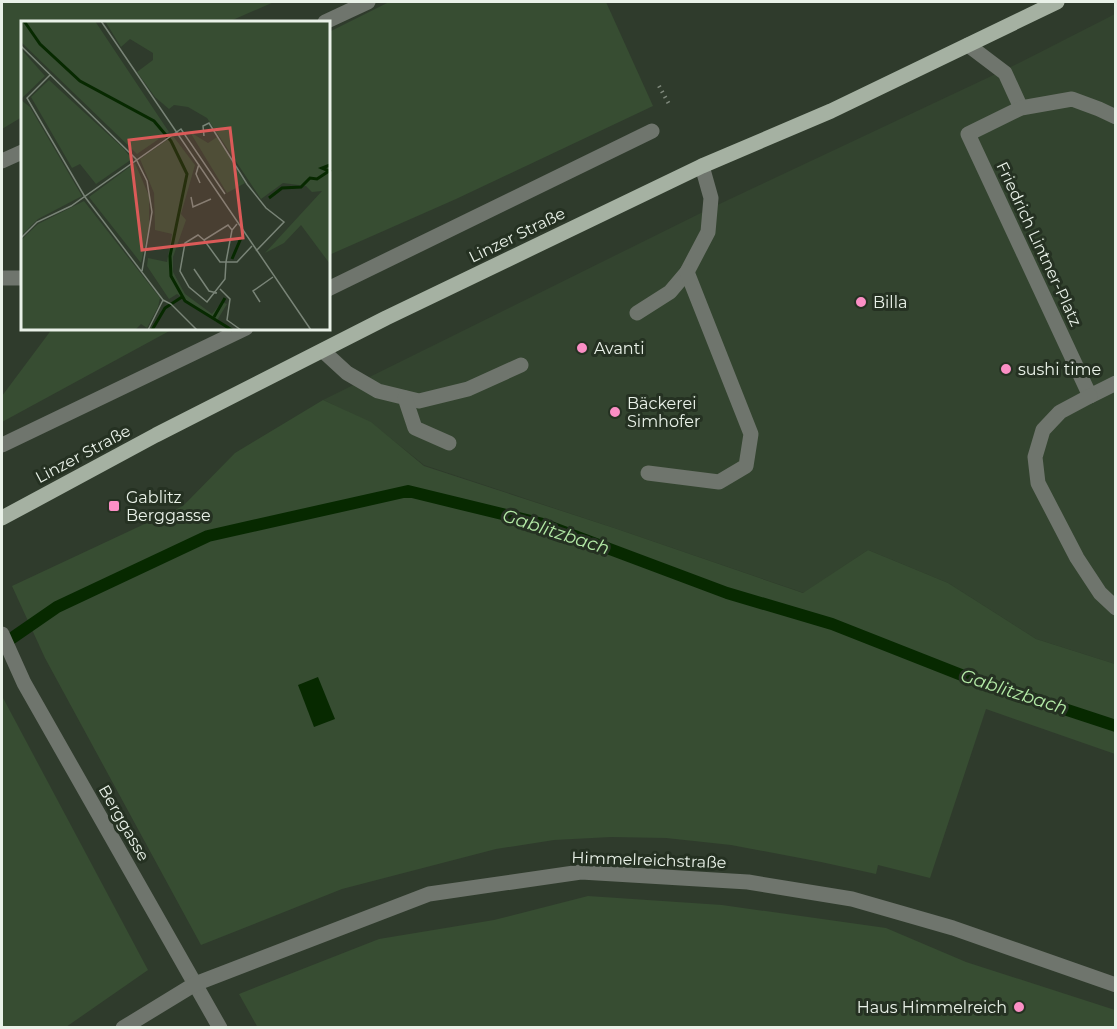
<svg xmlns="http://www.w3.org/2000/svg" width="1117" height="1029" font-family="Montserrat,sans-serif">
  <style>
    .built { fill: #33442f }
    .green { fill: #374d32 }
    .water { fill: #072900 }
    .lines { fill: none; stroke-linecap: round; stroke-linejoin: round }
    .stream { stroke: #072900; stroke-width: 12 }
    .path { stroke: #808a7d; stroke-width: 4; stroke-dasharray: 1.5 4.5; stroke-linecap: butt }
    .lane { stroke: #6f756d; stroke-width: 15 }
    .street { stroke: #6f756d; stroke-width: 15 }
    .primary { stroke: #a5b1a2; stroke-width: 15 }
    .poi-dot { fill: #fb8fc5; stroke: #253122; stroke-width: 2 }
    .labels { text-anchor: middle; dominant-baseline: central; stroke-width: 6; stroke-linejoin: round; paint-order: stroke }
    .street-label { font-size: 16px; fill: #e9f1e8; stroke: #253122 }
    .poi-label { font-size: 16px; fill: #e9f1e8; stroke: #253122; text-anchor: start }
    .water-label { font-size: 18px; font-style: italic; fill: #b3eaa6; stroke: #253122 }
    .inset-river { fill: none; stroke: #072900; stroke-width: 3 }
    .inset-road { fill: none; stroke: #798477; stroke-width: 1.5 }
    .view { fill: #db5a58; fill-opacity: 0.15; stroke: #db5a58; stroke-width: 3 }
    .inset-edge { fill: none; stroke: #e9f1e8; stroke-width: 3 }
  </style>
  <rect width="100%" height="100%" fill="#2f3b2c"/>
  <polygon class="built" points="1115,14 1115,664 1036,639 948,583 868,550 804,593 614,528 424,465 371,423 323,400 711,208 1019,63"/>
  <g class="green">
    <polygon points="2,2 274,2 228,22 22,22 22,117 2,129"/>
    <polygon points="389,2 606,2 653,106 456,199 329,255 329,32"/>
    <polygon points="52,329 52,328 173,329 2,422 2,396"/>
    <polygon points="323,400 371,422 424,466 614,528 803,593 868,550 948,583 1036,639 1115,664 1115,754 986,709 930,878 878,865 876,874 821,862 731,845 666,838 611,837 554,840 496,849 342,889 201,945 45,658 12,586 183,506 235,453"/>
    <polygon points="2,696 148,970 66,1027 2,1027"/>
    <polygon points="588,896 722,905 886,928 966,962 1115,1010 1115,1027 258,1028 239,994 379,939 494,920"/>
  </g>
  <polygon class="water" points="318,677 335,719 314,727 298,685"/>
  <g class="lines">
    <polyline class="stream" points="2,645 57,607 208,536 408,491 543,524 727,593 832,624 964,676 1116,726"/>
    <polyline class="path" points="659,86 670,106"/>
    <g class="lane">
      <polyline points="325,22 368,2"/>
      <polyline points="968,45 1005,73 1021,108"/>
      <polyline points="1116,117 1099,109 1072,99 1021,108 968,134 1090,396 1116,383"/>
      <polyline points="2,161 22,152"/>
      <polyline points="2,278 22,278"/>
      <polyline points="328,289 652,131"/>
      <polyline points="637,313 670,292 687,272 708,232 711,198 702,166"/>
      <polyline points="323,351 347,373 378,391 419,401 468,389 521,365"/>
      <polyline points="1090,396 1060,412 1043,430 1035,457 1038,483 1077,558 1100,593 1116,608"/>
      <polyline points="405,398 415,428 449,443"/>
      <polyline points="2,445 246,328"/>
      <polyline points="648,473 719,482 746,466 751,434 687,272"/>
    </g>
    <g class="street">
      <polyline points="2,634 24,683 220,1028"/>
      <polyline points="123,1028 195,984 429,894 581,872 748,882 852,899 953,928 1116,985"/>
    </g>
    <polyline class="primary" points="2,518 156,435 386,318 702,166 831,111 1057,2"/>
  </g>
  <g class="poi-dot">
    <circle cx="861" cy="302" r="6"/>
    <circle cx="582" cy="348" r="6"/>
    <circle cx="1006" cy="369" r="6"/>
    <circle cx="615" cy="412" r="6"/>
    <rect x="108" y="500" width="12" height="12" rx="3"/>
    <circle cx="1019" cy="1007" r="6"/>
  </g>
  <g class="labels">
    <g class="street-label">
      <text transform="translate(517 235) rotate(-26)">Linzer Straße</text>
      <text transform="translate(1039 244) rotate(65)">Friedrich Lintner-Platz</text>
      <text transform="translate(83 454) rotate(-28)">Linzer Straße</text>
      <text transform="translate(124 823) rotate(60)">Berggasse</text>
      <text transform="translate(649 860) rotate(2)">Himmelreichstraße</text>
    </g>
    <g class="poi-label">
      <text x="873" y="302">Billa</text>
      <text x="594" y="348">Avanti</text>
      <text x="1018" y="369">sushi time</text>
      <text x="627" y="403">Bäckerei<tspan x="627" dy="18">Simhofer</tspan></text>
      <text x="126" y="497">Gablitz<tspan x="126" dy="18">Berggasse</tspan></text>
      <text x="1007" y="1007" text-anchor="end">Haus Himmelreich</text>
    </g>
    <g class="water-label">
      <text transform="translate(556 532) rotate(18)">Gablitzbach</text>
      <text transform="translate(1014 692) rotate(18)">Gablitzbach</text>
    </g>
  </g>
  <g transform="translate(21 21)">
    <rect width="309" height="309" fill="#2f3b2c"/>
    <path d="M0 0H74L148 111 116 133 0 21ZM84 0H309V243L280 204 263 222 244 232 301 170 291 171 285 165 262 162 240 178 186 97 167 86 153 84 148 88 134 76 116 51 132 39V32L109 18 100 26ZM0 28 24 55 0 78ZM28 59 102 127 111 138 75 163 59 143 51 147 10 76ZM0 79 9 86 61 175 17 198 0 215ZM169 111 187 122 196 116 224 162 206 172ZM152 115 174 144 160 193 165 199 152 236V251L164 273 191 293 201 281 206 283 195 301 156 273 148 278 126 245 127 237 146 241 151 213 134 209 133 172 119 138ZM114 142 128 175V205L120 242 68 176ZM63 180 139 277 137 286 126 307 120 303 114 309H0V219L17 203Z" fill="#374d32"/>
    <path class="inset-river" d="M3 0 19 23 59 60 133 100 150 120 166 153 149 235 150 255 164 280 211 309M248 177 261 167 280 166 289 157 296 158 308 150 301 147 309 144M211 238 220 217M193 296 204 277M131 309 144 287 161 276"/>
    <path class="inset-road" d="M80 0 290 309M0 25 115 138 126 160 131 191 121 250M29 54 6 77 64 176 142 279M183 115 182 105 188 102 226 163 245 187 263 201 235 230M178 143 175 153 179 162M170 176 172 186 190 178M211 209 207 204 183 219 199 241H205L211 209 216 203M0 217 16 201 50 185 160 108 204 173M183 219 177 214 164 222 159 250 168 266 186 281 204 258 205 241H216L231 225M173 248 188 270 196 272M199 268 209 278 206 299 220 309M142 279 150 283 176 309M239 281 232 270 252 256M127 309 142 279"/>
    <path class="view" d="M209 107 222 217 121 229 108 119Z"/>
    <rect width="309" height="309" class="inset-edge"/>
  </g>
  <rect width="1117" height="1029" fill="none" stroke="#e9f1e8" stroke-width="6"/>
</svg>
